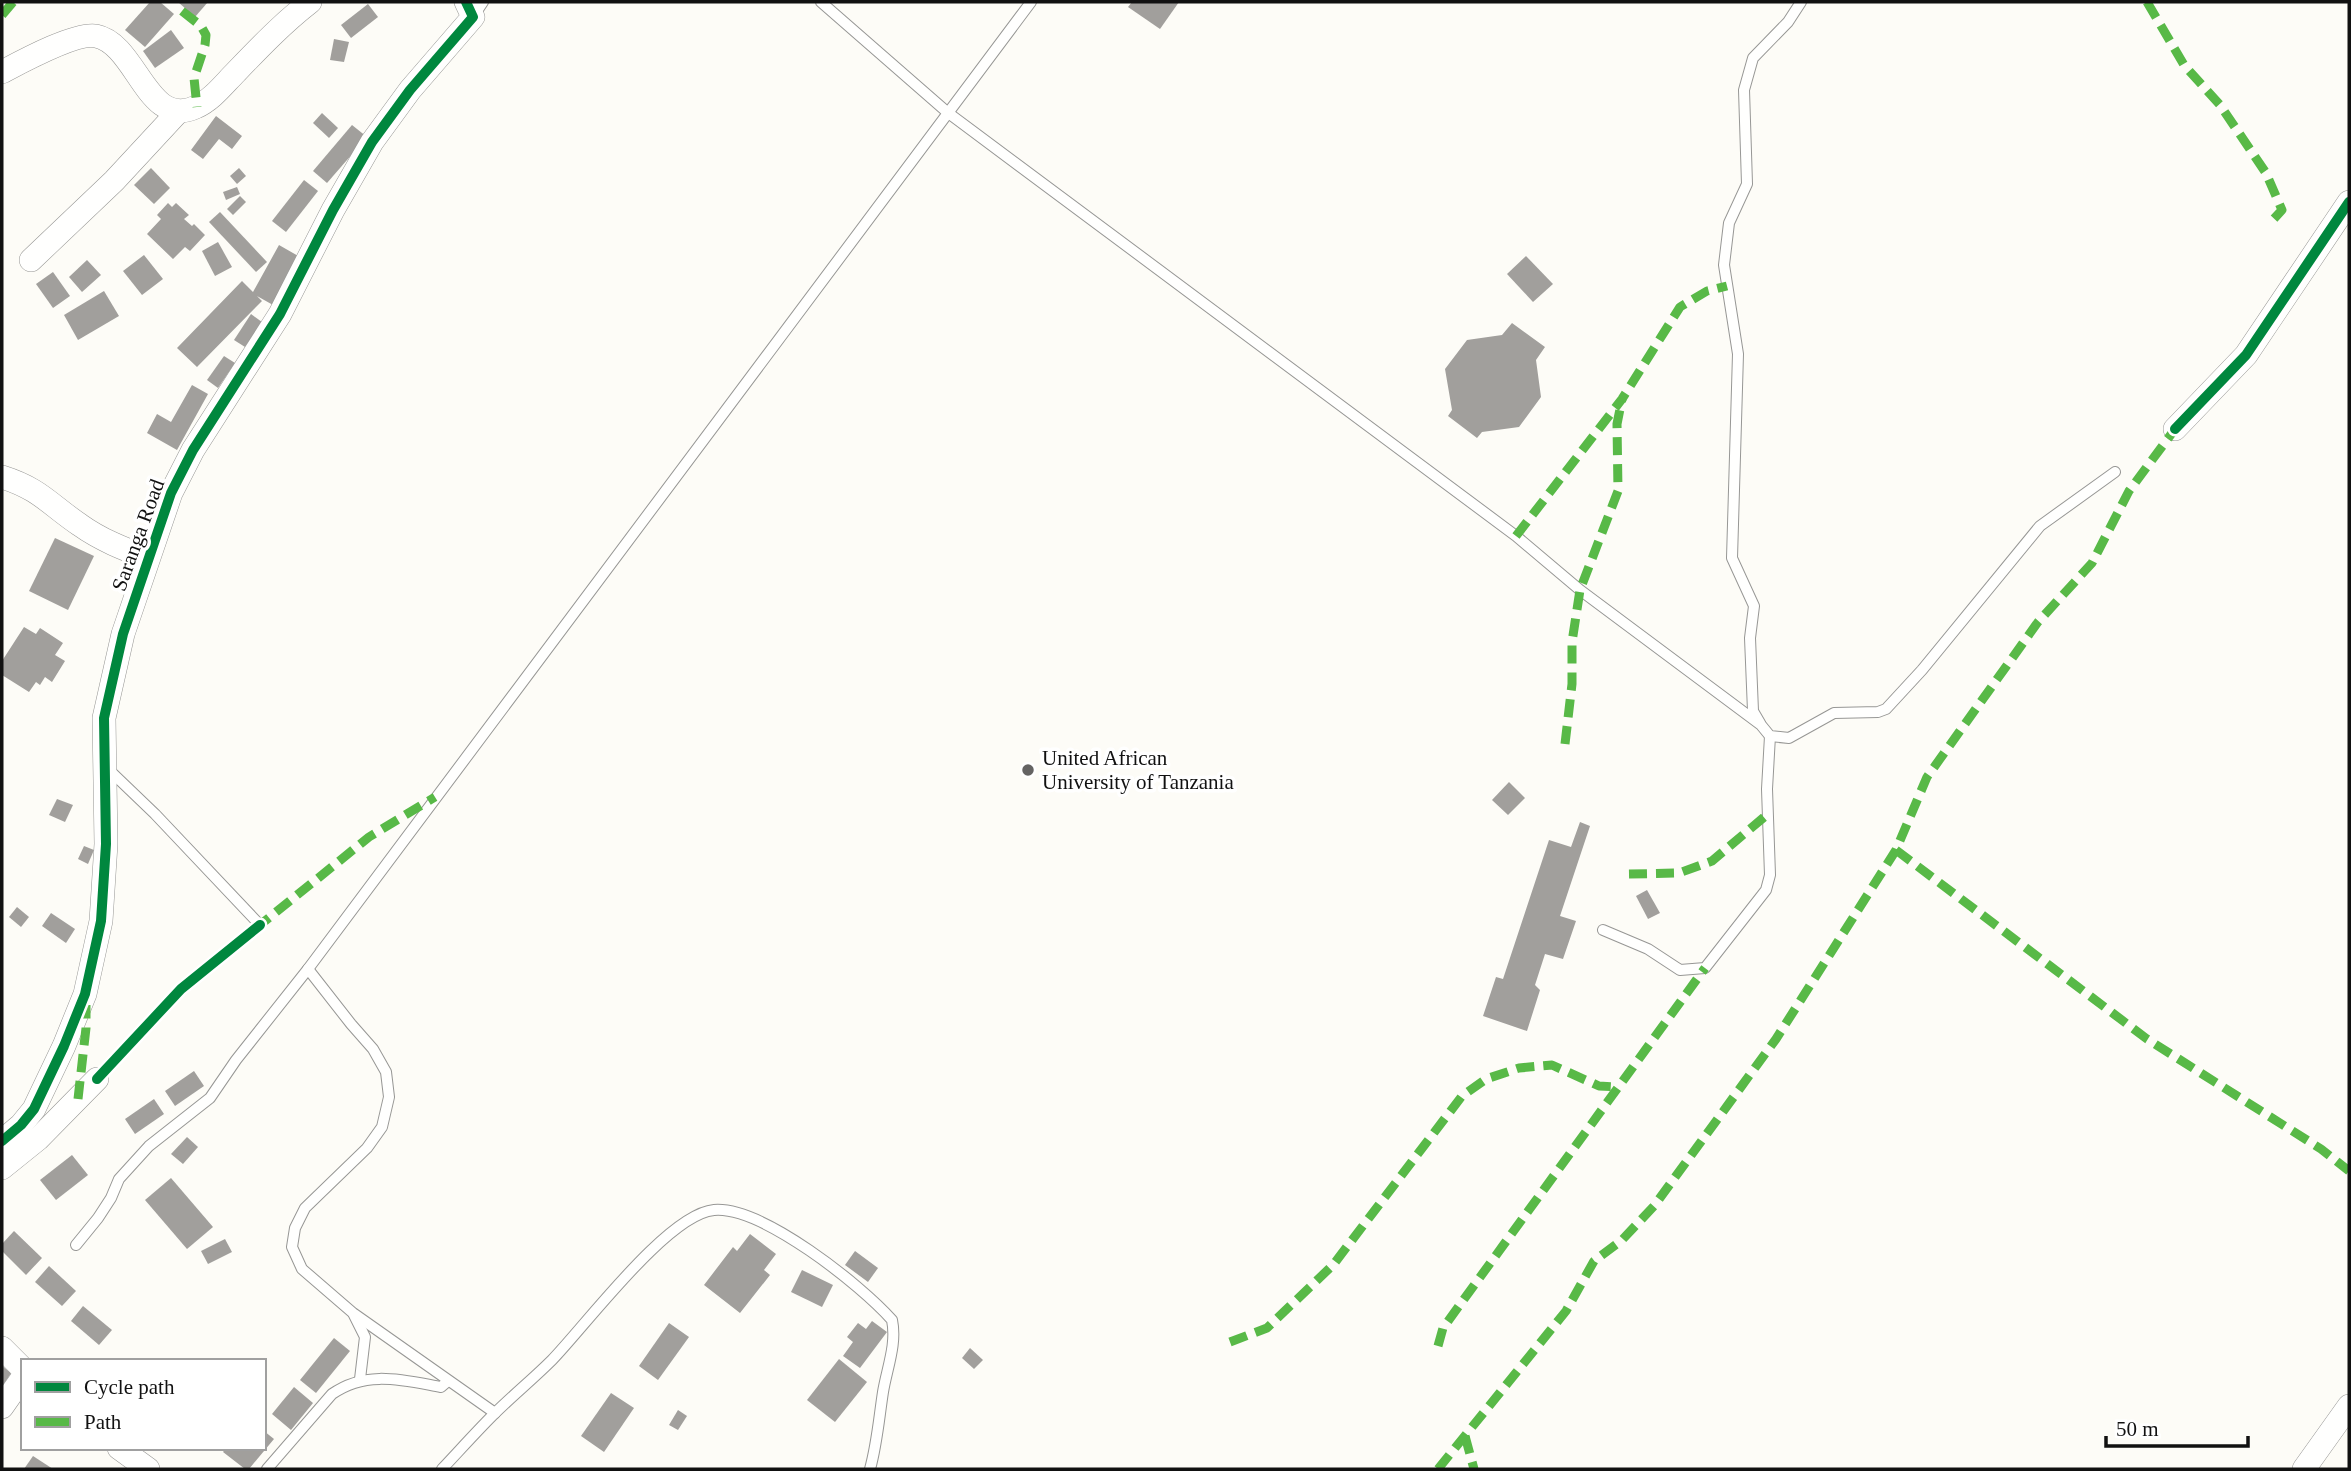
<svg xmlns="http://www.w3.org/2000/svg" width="2351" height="1471" font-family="'Times New Roman',serif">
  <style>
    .building { fill: #a19f9c }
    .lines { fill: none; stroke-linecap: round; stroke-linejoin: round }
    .lane-casing { stroke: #979795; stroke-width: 12 }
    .street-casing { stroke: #979795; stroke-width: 24 }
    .lane { stroke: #fffffe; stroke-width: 10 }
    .street { stroke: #fffffe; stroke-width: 23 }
    .quiet { stroke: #58b947; stroke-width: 9; stroke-dasharray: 18 9; stroke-linecap: butt }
    .cycleway-casing { stroke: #fff; stroke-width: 15 }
    .cycleway { stroke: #00873e; stroke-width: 10 }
    .poi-dot { fill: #646362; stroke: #fff; stroke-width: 2.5 }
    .labels { text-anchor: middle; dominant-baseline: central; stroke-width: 7; stroke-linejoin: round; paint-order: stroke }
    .street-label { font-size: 21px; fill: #111; stroke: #fff }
    .poi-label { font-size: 21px; fill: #111; stroke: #fff; text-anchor: start }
  </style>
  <rect width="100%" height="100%" fill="#fdfcf7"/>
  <g class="building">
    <polygon points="150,2 160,2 174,14 145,47 125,30"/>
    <polygon points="178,2 208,2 195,17"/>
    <polygon points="1132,2 1179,2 1160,29 1128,7"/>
    <polygon points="368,4 378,17 351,38 341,25"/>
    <polygon points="171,30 184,48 155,68 143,51"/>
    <polygon points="334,39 349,42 344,62 330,60"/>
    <polygon points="322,113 338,128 329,138 313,123"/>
    <polygon points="216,116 242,136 232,149 219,139 203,159 191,150"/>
    <polygon points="352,125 367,137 327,183 313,171"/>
    <polygon points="151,168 170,188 154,204 134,185"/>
    <polygon points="239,168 246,176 237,184 230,176"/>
    <polygon points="304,180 318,191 286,232 272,221"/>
    <polygon points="237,187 240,194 226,200 223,192"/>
    <polygon points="240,196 246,202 233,215 227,209"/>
    <polygon points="168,203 172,207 176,203 189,215 184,219 192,226 194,224 205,235 190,251 185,247 173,259 147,234 161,219 157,215"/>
    <polygon points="220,212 267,262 256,272 209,222"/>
    <polygon points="218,242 232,267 215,276 202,251"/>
    <polygon points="279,245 300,257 273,305 257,296 262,301 197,367 177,348 242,281 253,292"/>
    <polygon points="144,255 163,279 142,295 123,271"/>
    <polygon points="1526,256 1553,284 1533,302 1507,274"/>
    <polygon points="87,260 101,275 82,292 69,277"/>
    <polygon points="53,272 70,296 53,308 36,284"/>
    <polygon points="104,291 119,316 78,340 64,315"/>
    <polygon points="251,314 262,322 245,347 234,340"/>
    <polygon points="1512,323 1545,347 1536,360 1541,397 1519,427 1482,432 1477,438 1448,416 1452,410 1445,369 1467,340 1502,335"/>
    <polygon points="224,356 235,363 218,388 207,380"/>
    <polygon points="192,385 208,394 177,450 147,433 157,414 171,422"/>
    <polygon points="55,538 94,556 68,610 29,591"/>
    <polygon points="24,627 36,634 40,628 63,643 55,655 65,661 52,682 45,677 40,685 36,682 29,692 2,675 2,661"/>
    <polygon points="1509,782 1525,798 1508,815 1492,800"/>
    <polygon points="57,799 73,805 65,822 49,815"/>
    <polygon points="1580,822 1590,826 1560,916 1576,921 1563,959 1545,954 1535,985 1540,990 1527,1031 1483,1016 1496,977 1503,979 1549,840 1571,847"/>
    <polygon points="84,846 94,850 88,864 78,859"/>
    <polygon points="1647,890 1660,913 1648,919 1636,896"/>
    <polygon points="17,907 29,917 21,927 9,917"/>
    <polygon points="51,913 75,929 66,943 42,926"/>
    <polygon points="194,1071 204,1086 175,1106 165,1091"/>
    <polygon points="154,1099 164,1114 135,1134 125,1119"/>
    <polygon points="187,1137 198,1147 183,1164 171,1154"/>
    <polygon points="72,1155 88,1175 56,1200 40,1180"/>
    <polygon points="171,1178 213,1227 187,1249 145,1200"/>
    <polygon points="14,1231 42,1258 26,1275 2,1251 2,1244"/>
    <polygon points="750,1234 776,1254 764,1270 770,1275 740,1313 704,1285 733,1247 737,1251"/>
    <polygon points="225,1239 232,1252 208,1264 201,1251"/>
    <polygon points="855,1251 878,1268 868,1282 845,1265"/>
    <polygon points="49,1266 76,1291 62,1306 35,1282"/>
    <polygon points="802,1270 833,1285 822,1307 791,1292"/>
    <polygon points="83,1306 112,1330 99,1345 71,1321"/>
    <polygon points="872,1321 887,1332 860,1368 843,1356 853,1342 847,1337 858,1323 866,1329"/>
    <polygon points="669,1323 689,1337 658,1380 639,1366"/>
    <polygon points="334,1338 350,1351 316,1393 300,1380"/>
    <polygon points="970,1348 983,1360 974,1369 962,1358"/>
    <polygon points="839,1359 867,1382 835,1422 807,1400"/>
    <polygon points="2,1366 11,1373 2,1387"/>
    <polygon points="294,1387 313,1403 291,1430 272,1414"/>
    <polygon points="611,1393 634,1408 604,1452 581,1436"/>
    <polygon points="678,1410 687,1416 678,1430 669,1425"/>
    <polygon points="264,1431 274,1439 249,1469 245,1469 223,1452 226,1448 264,1448"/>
    <polygon points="33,1456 53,1469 24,1469"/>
  </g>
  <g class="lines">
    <g class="lane-casing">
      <g id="lane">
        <polyline points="821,2 947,112 1516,536 1580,590 1761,725 1770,736 1789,738 1834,713 1878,712 1886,709 1922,670 2040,526 2115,472"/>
        <polyline points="473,17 483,2"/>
        <polyline points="1760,723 1753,711 1750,638 1754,606 1732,558 1738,354 1724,265 1729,223 1747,184 1744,90 1753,58 1788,22 1801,2"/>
        <polyline points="106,767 155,814 260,925"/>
        <polyline points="1603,930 1648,949 1680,970 1705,968 1766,890 1770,875 1767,789 1770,736"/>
        <polyline points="308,969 351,1024 373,1049 386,1072 389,1097 382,1127 367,1148 305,1208 295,1228 292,1247 302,1269 353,1313 495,1413"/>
        <polyline points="76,1245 98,1218 111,1198 119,1179 149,1146 210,1098 236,1060 308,969 1031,2"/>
        <polyline points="354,1315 365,1337 360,1379"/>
        <path d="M267 1469 332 1394C366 1370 402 1380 441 1387L448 1381"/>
        <path d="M442 1469C459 1451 476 1432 493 1415 512 1396 533 1379 552 1360 586 1325 668 1214 714 1210 762 1206 861 1285 892 1320 897 1344 887 1368 883 1392 879 1418 877 1444 870 1469"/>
      </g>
    </g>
    <g class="street-casing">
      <g id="street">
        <path d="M2 72C21 62 76 32 96 36 137 44 147 130 196 107 212 100 224 84 236 72 260 47 283 23 310 2"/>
        <polyline points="31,260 114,181 178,112"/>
        <polyline points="2175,429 2246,355 2349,202"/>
        <path d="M2 477C40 489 49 504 80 525 101 540 124 549 148 558"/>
        <polyline points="2,1141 21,1125 34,1109 64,1046 85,994 101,921 106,844 104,718 123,634 171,493 193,450 280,314 333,210 372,142 410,90 473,17 466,2"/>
        <polyline points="2,1168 38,1139 97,1079"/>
        <polyline points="2,1348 23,1369"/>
        <polyline points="2,1407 23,1377"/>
        <polyline points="119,1448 148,1469"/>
        <polyline points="2304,1469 2349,1406"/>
      </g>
    </g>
    <use href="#lane" class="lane"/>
    <use href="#street" class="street"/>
    <g class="quiet">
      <polyline points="2147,2 2184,65 2220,105 2266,173 2282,210 2270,223"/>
      <polyline points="182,11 201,26 206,35 205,45 194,78 197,107"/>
      <polyline points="2,15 13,2"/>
      <polyline points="1516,536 1622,399 1680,307 1707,291 1727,286"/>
      <polyline points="1565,744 1572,684 1572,642 1580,590 1618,491 1617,424 1622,399"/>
      <polyline points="1896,850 2147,1039 2321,1149 2349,1171"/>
      <polyline points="1629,874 1679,873 1712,861 1769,813"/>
      <polyline points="255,929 369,837 435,797"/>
      <polyline points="78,1099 86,1028 86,1005"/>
      <polyline points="1230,1342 1267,1328 1333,1265 1462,1096 1486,1079 1519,1068 1552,1065 1599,1086 1618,1087"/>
      <polyline points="1438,1346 1443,1328 1705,968"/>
      <polyline points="1465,1436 1474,1469"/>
      <polyline points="1438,1469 1566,1311 1594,1261 1622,1240 1654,1206 1776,1039 1896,850 1927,777 2038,622 2092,563 2129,491 2175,429"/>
    </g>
    <g class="cycleway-casing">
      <g id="cycleway">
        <polyline points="2175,429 2246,355 2349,202"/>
        <polyline points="97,1079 181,989 260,925"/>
        <polyline points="2,1141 21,1125 34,1109 64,1046 85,994 101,921 106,844 104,718 123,634 171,493 193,450 280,314 333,210 372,142 410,90 473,17 466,2"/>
      </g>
    </g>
    <use href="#cycleway" class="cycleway"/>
  </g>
  <circle class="poi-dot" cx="1028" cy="770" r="7"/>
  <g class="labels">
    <g class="street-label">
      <text transform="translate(138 535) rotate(-70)">Saranga Road</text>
    </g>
    <g class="poi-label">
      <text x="1042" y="758">United African<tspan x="1042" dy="24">University of Tanzania</tspan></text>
    </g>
  </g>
  <rect width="2351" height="1471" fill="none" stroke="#111111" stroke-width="7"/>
  <rect x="21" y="1359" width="245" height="91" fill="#ffffff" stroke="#a0a0a0" stroke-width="2"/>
  <rect x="35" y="1382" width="35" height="10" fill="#00873e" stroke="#a0a0a0" stroke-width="2"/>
  <text x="84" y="1394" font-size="21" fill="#111111">Cycle path</text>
  <rect x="35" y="1417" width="35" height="10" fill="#58b947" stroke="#a0a0a0" stroke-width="2"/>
  <text x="84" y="1429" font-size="21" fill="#111111">Path</text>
  <path d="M2106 1436v10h142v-10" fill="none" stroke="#111111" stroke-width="3.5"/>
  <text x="2116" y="1436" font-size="21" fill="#111111" stroke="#ffffff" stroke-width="5" paint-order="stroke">50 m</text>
</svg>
